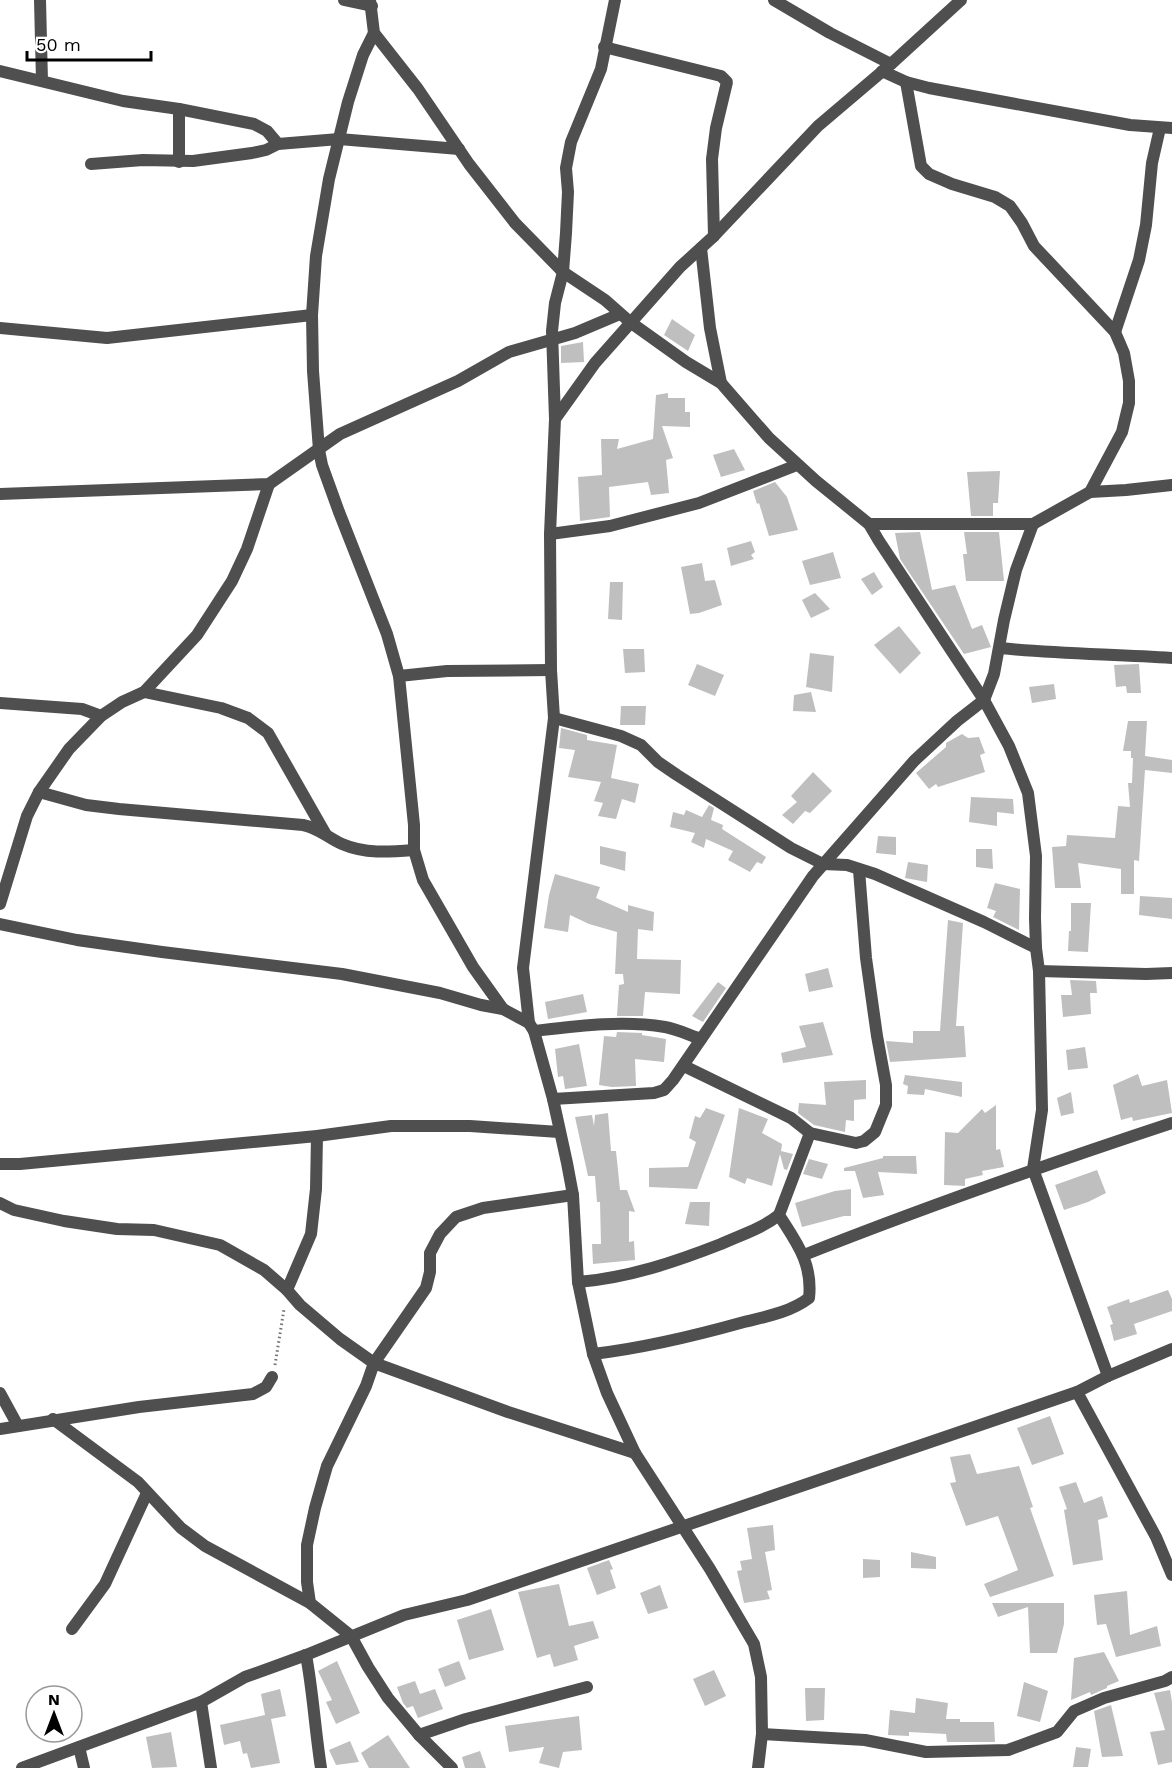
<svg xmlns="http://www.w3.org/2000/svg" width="1172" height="1768" font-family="'Work Sans',sans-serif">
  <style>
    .building { fill: #bfbfbf }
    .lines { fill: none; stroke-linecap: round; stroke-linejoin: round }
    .path { stroke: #717171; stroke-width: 3; stroke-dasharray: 1.5 3; stroke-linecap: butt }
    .minor { stroke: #4f4f4f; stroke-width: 12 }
    .tertiary { stroke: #4f4f4f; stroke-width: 12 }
  </style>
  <rect width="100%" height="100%" fill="#fff"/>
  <g class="building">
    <polygon points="672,319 695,335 688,351 664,335"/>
    <polygon points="583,342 584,362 561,363 561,346"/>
    <polygon points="668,393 668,398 685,398 685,412 690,412 690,427 662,426 673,458 666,460 669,493 651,495 648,482 609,487 610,517 580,521 578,477 602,475 601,439 619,439 617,449 653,439 656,395"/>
    <polygon points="734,449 745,470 721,477 713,455"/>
    <polygon points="1000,471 998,503 993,503 993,516 971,516 967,472"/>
    <polygon points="775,482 787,497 798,530 769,536 759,503 757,504 753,491"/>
    <polygon points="920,532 932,590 955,585 972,629 982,625 991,647 964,654 900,559 895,533"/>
    <polygon points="964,532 999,532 1004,581 966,581 963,554 967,554"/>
    <polygon points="751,541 755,552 751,555 754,559 731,566 727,548"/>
    <polygon points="833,552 841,578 810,585 802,561"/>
    <polygon points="702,563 705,581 715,580 722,605 699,613 690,614 681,567"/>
    <polygon points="874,572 883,587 872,595 861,579"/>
    <polygon points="610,582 623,582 622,620 608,619"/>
    <polygon points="815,593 830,609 811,618 802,600"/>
    <polygon points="899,626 921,653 900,674 874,645"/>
    <polygon points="623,649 644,649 645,672 625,673"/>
    <polygon points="810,653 834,656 832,692 806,687"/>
    <polygon points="697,664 724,675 715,696 688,685"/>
    <polygon points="1139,664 1141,693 1127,693 1126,686 1116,687 1114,665"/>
    <polygon points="1054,684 1056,699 1032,703 1029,687"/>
    <polygon points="811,692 816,712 793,711 794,695"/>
    <polygon points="621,706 646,706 645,725 620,725"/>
    <polygon points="1128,721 1147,721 1145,756 1172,760 1172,773 1145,770 1139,861 1134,860 1134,894 1121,894 1121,869 1078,863 1081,888 1055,888 1052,847 1066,846 1067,835 1115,838 1118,806 1130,807 1128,783 1132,783 1133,758 1131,758 1131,751 1123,751"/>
    <polygon points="561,728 587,735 587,740 617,745 611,778 639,784 635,803 622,799 616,819 598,816 603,803 594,801 601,782 568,777 575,750 559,748"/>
    <polygon points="962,734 968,738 979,737 985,753 980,755 985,772 938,787 936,784 929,789 916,773 946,747 946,743"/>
    <polygon points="813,772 832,791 810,813 805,811 793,824 782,815 797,802 791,796"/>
    <polygon points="971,797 1013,799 1014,814 997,812 997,826 969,822"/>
    <polygon points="709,805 714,808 711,820 723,825 722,829 766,857 762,864 757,862 750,872 728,860 733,851 706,839 704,848 691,842 695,833 670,827 673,812 684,815 686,810 702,817"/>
    <polygon points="878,836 896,837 896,855 876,853"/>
    <polygon points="600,846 626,852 625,871 600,864"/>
    <polygon points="976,849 992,849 993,869 976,867"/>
    <polygon points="908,862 928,865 927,882 905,878"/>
    <polygon points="555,874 600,887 596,898 628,912 628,905 654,912 653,931 638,929 637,959 681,960 680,994 645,992 643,1016 617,1016 619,985 624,984 623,974 615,974 617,932 589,924 570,915 568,932 544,928 549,895"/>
    <polygon points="995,883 1020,889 1019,930 993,917 996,911 987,908"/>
    <polygon points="1140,896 1172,898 1172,919 1139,915"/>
    <polygon points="1071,903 1091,903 1088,952 1068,951 1069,931 1071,931"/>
    <polygon points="948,920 963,923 956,1026 964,1026 966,1057 890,1062 886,1041 913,1043 913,1031 940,1031"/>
    <polygon points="828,968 833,987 809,992 805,974"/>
    <polygon points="1070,980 1096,981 1097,993 1090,993 1091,1014 1063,1017 1061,995 1072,995"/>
    <polygon points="718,982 726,988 703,1022 692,1016"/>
    <polygon points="583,994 587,1012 548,1019 545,1002"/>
    <polygon points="823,1022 833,1055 783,1063 781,1053 806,1047 799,1026"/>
    <polygon points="617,1032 642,1033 642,1035 666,1039 664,1062 635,1059 636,1086 612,1087 599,1085 604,1036 616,1037"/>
    <polygon points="579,1044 587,1086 565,1089 563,1076 558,1077 555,1049"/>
    <polygon points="1085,1047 1088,1068 1068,1070 1066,1050"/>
    <polygon points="1138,1074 1142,1086 1167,1080 1172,1113 1133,1121 1132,1117 1121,1120 1113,1085"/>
    <polygon points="905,1075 962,1082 962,1097 925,1089 924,1095 907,1094 908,1086 903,1084"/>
    <polygon points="866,1080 866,1099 854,1100 854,1121 846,1120 845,1132 814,1125 798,1113 799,1103 826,1105 824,1082"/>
    <polygon points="1071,1092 1074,1113 1061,1116 1057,1098"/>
    <polygon points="996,1105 996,1150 1000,1149 1004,1167 982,1171 983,1175 965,1179 965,1186 944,1185 945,1132 958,1133 982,1109 985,1113"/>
    <polygon points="706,1108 725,1115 697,1189 649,1187 649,1168 688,1167 696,1142 689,1138 695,1116 700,1118"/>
    <polygon points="739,1108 768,1119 762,1133 782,1144 781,1151 793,1154 787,1170 784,1169 780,1154 772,1186 747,1178 745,1184 729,1177"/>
    <polygon points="608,1113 611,1151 616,1151 620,1190 627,1190 635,1212 629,1211 629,1242 634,1241 635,1260 593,1264 592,1244 601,1244 600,1202 597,1202 595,1176 588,1176 575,1117 592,1115 594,1126 595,1115"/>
    <polygon points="883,1156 916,1156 917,1174 878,1172 884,1195 863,1198 855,1171 844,1171 844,1168 883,1158"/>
    <polygon points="809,1159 828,1164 822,1179 803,1174"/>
    <polygon points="1097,1170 1106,1193 1088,1202 1064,1210 1055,1185"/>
    <polygon points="851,1189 851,1216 844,1216 802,1227 795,1203 835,1191"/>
    <polygon points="690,1202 710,1202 709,1226 685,1224"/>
    <polygon points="1168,1290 1172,1299 1172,1311 1134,1324 1137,1334 1114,1341 1110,1325 1113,1324 1107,1307 1129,1299 1130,1303"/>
    <polygon points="1050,1416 1064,1454 1032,1465 1017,1428"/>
    <polygon points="970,1454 977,1474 1019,1466 1033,1507 1030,1508 1054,1576 990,1597 984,1584 1018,1570 998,1516 966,1526 950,1483 956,1482 950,1457"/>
    <polygon points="1076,1482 1084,1503 1102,1496 1108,1517 1098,1520 1103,1560 1073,1565 1064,1510 1067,1509 1059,1487"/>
    <polygon points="773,1525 775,1550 765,1552 772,1590 767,1591 770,1599 744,1603 737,1571 742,1570 740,1561 752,1559 747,1528"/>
    <polygon points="911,1552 936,1557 936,1569 911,1568"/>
    <polygon points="863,1559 880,1560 880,1577 863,1578"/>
    <polygon points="609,1560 613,1569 610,1570 616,1588 597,1595 587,1568"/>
    <polygon points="559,1584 569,1626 593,1621 599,1638 574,1646 578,1660 554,1667 550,1654 537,1658 518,1592"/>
    <polygon points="660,1585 668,1608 648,1614 640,1593"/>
    <polygon points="1127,1591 1130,1635 1157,1626 1161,1646 1116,1657 1106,1624 1097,1625 1094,1595"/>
    <polygon points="992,1603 1064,1603 1064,1624 1057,1653 1030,1653 1028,1607 998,1617"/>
    <polygon points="491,1609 504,1650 469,1660 457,1620"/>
    <polygon points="1104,1652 1119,1681 1107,1686 1107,1688 1091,1695 1090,1692 1071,1700 1074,1658"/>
    <polygon points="337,1661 360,1713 336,1724 326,1702 332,1700 318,1671"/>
    <polygon points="459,1661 466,1679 445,1687 438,1669"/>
    <polygon points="714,1670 726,1696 705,1706 693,1679"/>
    <polygon points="415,1681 420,1694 435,1689 443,1709 418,1718 413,1706 407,1708 403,1703 397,1687"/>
    <polygon points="1024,1682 1048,1691 1040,1722 1017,1716"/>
    <polygon points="805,1688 825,1688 824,1720 806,1721"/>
    <polygon points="280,1689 286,1716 271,1719 280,1763 251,1768 247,1753 243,1754 240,1741 224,1745 220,1725 265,1715 261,1694"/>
    <polygon points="1170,1690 1172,1702 1172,1762 1158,1765 1150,1732 1165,1730 1154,1693"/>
    <polygon points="916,1698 948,1703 946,1719 960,1719 960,1722 994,1722 995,1742 947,1742 946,1734 909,1732 909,1736 888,1735 890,1710 915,1713"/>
    <polygon points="1111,1705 1123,1756 1102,1757 1094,1711"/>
    <polygon points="579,1716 582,1750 563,1752 559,1768 539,1763 544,1747 509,1752 505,1726"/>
    <polygon points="171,1732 177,1767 152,1768 146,1737"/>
    <polygon points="388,1735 410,1768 369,1768 361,1753"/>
    <polygon points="350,1741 359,1762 336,1765 329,1750"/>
    <polygon points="1076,1747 1091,1749 1088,1767 1073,1767"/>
    <polygon points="480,1751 486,1768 465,1768 462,1757"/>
  </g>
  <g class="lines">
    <polyline class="path" points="275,1365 284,1309"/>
    <g class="minor">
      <polyline points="40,0 42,81"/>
      <polyline points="344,0 372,6"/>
      <polyline points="370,0 374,33 418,89 469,164 515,223 563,272 605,300 630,322 686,362 721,383 769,438 816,481 869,524 879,541 984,700 1009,746 1028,793 1036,856 1035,918 1036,948 1039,971 1042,1110 1033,1169 1108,1376"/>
      <polyline points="774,0 830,33 891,64"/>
      <polyline points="374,33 363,55 348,102 329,179 316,256 312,315 313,371 319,450 322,465 339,512 387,634 399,676 414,825 414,850 423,880 473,967 503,1009 529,1023"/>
      <polyline points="604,47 721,76 727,82 716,128 712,159 714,236"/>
      <polyline points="0,71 123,101 179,109 254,124 267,131 278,144 339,139 459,149"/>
      <polyline points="882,71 906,82 929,88 1130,125 1172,128"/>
      <polyline points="179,109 179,162"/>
      <polyline points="91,164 143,160 193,161 252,153 266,150 278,144"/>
      <polyline points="701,248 710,328 721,383"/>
      <polyline points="0,328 107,338 312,315"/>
      <polyline points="1115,332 1139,260 1146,225 1152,163 1160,128"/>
      <polyline points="555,419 552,331 555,303 563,272 566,233 568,192 566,168 571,142 601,69 615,0"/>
      <polyline points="1090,492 1126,490 1172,485"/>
      <polyline points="0,494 269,484 340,434 458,381 509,352 575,333 620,314"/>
      <polyline points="869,524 1033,524 1090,492 1122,432 1129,403 1129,381 1124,353 1115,332 1034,246 1022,223 1010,206 995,197 952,184 929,174 921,166 906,82"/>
      <polyline points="550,534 610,526 699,503 797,465"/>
      <path d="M1000 648C1057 654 1115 654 1172 658"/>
      <polyline points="399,676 447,671 551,670"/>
      <polyline points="144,692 221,708 248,718 268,733 325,833"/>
      <polyline points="0,703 82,709 101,716"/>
      <polyline points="554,718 621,736 641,745 658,762 677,775 791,848 823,864 847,865 875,874 984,922 1036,948"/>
      <path d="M39 792 86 805 119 809 303 825C319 828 328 838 342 844 365 854 389 852 414 850"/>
      <polyline points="0,904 27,816 39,792 69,749 101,716 122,702 144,692 197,635 232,581 247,549 269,484"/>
      <polyline points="0,924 77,940 162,952 342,974 440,993 481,1005 503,1009"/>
      <polyline points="1039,971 1146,974 1172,973"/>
      <path d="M534 1031C577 1026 622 1020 665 1027 677 1029 689 1035 701 1039"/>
      <polyline points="684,1066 791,1118 810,1133 856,1143 864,1141 875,1132 886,1105 886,1085 877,1036 866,958 859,870"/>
      <polyline points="553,1099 654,1093 664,1090 673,1080 813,876 914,761 957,721 984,700 994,674 1004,620 1016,570 1033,524"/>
      <polyline points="0,1164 20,1164 317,1136 391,1126 470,1126 559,1132"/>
      <polyline points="0,1203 14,1210 64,1221 117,1229 154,1230 220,1245 264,1270 287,1290 300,1305 340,1339 374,1363 508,1412 635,1453"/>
      <path d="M804 1255C925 1207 1048 1164 1172 1123"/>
      <path d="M578 1282C628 1278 675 1262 721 1244 741 1235 761 1229 779 1215"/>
      <polyline points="287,1290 311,1234 316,1189 317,1136"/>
      <path d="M593 1354C644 1348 694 1336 744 1322 765 1317 791 1312 809 1298 813 1263 796 1242 779 1215L810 1133"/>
      <polyline points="1077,1392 1156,1537 1172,1575"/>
      <polyline points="0,1393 18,1426"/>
      <polyline points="53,1419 138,1482 181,1528 205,1546 310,1603 351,1636 368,1667 388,1698 419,1735 452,1768"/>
      <polyline points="0,1429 139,1407 253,1394 266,1387 272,1377"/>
      <polyline points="310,1603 307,1582 307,1545 315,1508 327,1466 366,1386 374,1363 426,1288 430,1272 430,1253 440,1234 456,1217 483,1208 573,1195"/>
      <polyline points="72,1629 105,1584 147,1493"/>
      <path d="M306 1655C313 1692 315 1730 321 1768"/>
      <polyline points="201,1702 211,1768"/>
      <polyline points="762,1734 865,1740 926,1752 1008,1750 1057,1732 1074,1711 1104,1698 1165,1681 1172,1677"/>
      <polyline points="419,1735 466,1719 587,1687"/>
      <polyline points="79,1747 84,1768"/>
      <polyline points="22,1768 201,1702 245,1677 306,1655 404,1615 467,1600 1077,1392 1108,1376 1172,1349"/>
    </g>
    <polyline class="tertiary" points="758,1768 762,1734 761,1677 754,1644 710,1569 635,1453 607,1393 593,1354 578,1282 573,1195 567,1163 553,1099 534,1031 529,1023 523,968 554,718 551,670 550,534 555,419 595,363 680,267 714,236 818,126 891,64 961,0"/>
  </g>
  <g transform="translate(54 1714)"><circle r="28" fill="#ffffff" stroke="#999999" stroke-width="1.5"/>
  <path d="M0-4.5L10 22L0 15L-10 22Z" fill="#000000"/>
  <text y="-9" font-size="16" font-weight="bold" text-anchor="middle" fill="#000000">N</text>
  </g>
  <path d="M27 51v9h124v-9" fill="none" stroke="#000000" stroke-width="3"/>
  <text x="36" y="51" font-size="18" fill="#000000" stroke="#ffffff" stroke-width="4.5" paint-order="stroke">50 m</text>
</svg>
